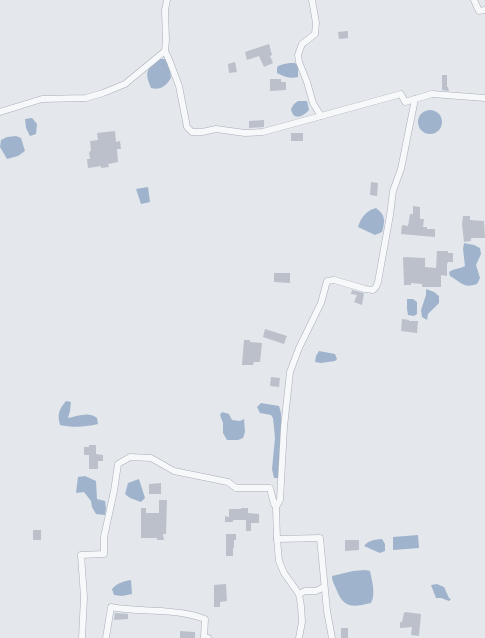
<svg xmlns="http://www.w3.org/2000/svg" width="485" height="638" font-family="'Titillium Web',sans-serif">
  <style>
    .water { fill: #9fb4cc }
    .building { fill: #bbc0ca }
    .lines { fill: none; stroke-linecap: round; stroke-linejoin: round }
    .minor-casing { stroke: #a9aeb7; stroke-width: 7 }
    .minor { stroke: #f7f8fa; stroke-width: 6 }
  </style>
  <rect width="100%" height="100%" fill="#e4e7ec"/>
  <g class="water">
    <path d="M160 59H166L170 68 171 78C167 85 160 91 151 88 145 74 145 68 160 59Z"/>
    <path d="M290 63H295L298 66V77C290 79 285 77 277 73V68L278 66 284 64Z"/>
    <path d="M298 101H307L309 110C303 117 293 121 291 109L294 104Z"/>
    <circle cx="430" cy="122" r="12"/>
    <polygon points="32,118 37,124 36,134 30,136 26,128 25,119"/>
    <polygon points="16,136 21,138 25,151 18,156 7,159 0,147 1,140 7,137"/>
    <polygon points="148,187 150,202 141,204 136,189"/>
    <path d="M376 208C386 215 385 222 382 232L375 235 358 227C361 217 366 211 376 208Z"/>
    <path d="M464 243 474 245 480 248 481 254 476 265 480 278 477 284C463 289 461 282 450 276L449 272C455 268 459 269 465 266L463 249Z"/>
    <polygon points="426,289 434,292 439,296 439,303 428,314 427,320 422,317 421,310 426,295"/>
    <polygon points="407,299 413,299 417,302 417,314 414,316 408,315 407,309"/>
    <polygon points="319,351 335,354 337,359 335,361 321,363 315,362 316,356"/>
    <path d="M66 401 71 402 70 411 68 418C78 416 89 411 97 418L98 424C85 427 73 428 60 425 57 413 59 410 66 401Z"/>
    <polygon points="261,403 279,406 281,413 281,432 278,478 274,478 272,469 275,438 273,418 271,415 260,413 257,407"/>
    <polygon points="222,412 229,414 232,420 240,421 244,419 245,432 243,438 238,440 227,440 223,433 223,423 220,415"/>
    <polygon points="85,476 96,481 97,499 105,501 106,508 105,515 96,514 92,507 91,501 84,492 76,493 78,477"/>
    <polygon points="139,479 145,498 141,502 130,498 125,494 128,483"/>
    <polygon points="418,535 419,548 393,550 393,537"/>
    <path d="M382 539 385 544V551L380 553 364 546C369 540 373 540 382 539Z"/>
    <path d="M365 570 370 571C372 581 376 594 371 603 354 607 344 609 337 591 335 585 332 582 332 576L353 571Z"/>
    <path d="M131 580 132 594 122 596 114 595 112 589C117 583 124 581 131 580Z"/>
    <polygon points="437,584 444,587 449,598 451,599 449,601 441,598 436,598 431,585"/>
  </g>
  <g class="building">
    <polygon points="348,31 348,38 339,39 338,32"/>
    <polygon points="269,44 272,55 270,56 273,63 264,67 259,56 247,60 245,52"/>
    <polygon points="235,62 237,72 229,73 228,64"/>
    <polygon points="442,75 447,75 447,87 448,87 449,91 442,90"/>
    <polygon points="270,79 281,79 281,82 286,82 286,90 270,91"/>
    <polygon points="264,120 264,127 249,128 249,121"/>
    <polygon points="115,131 116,142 120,141 121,149 117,149 118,162 108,164 109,167 101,168 101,166 88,168 87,159 90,159 89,152 91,151 90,141 98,140 97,133"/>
    <rect x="291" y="133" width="12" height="8"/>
    <polygon points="371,182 378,183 377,196 370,195"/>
    <polygon points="413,206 420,207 420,219 424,219 423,227 427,227 427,229 435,229 435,237 401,234 402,225 408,226 410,214 413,214"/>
    <polygon points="463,216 470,216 470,220 484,221 485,238 471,238 471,241 464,242 462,224"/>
    <polygon points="437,251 448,251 448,253 453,253 453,262 448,262 447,264 447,276 441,275 441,287 422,287 422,284 411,283 411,285 404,285 403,257 425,258 425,267 436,268"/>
    <polygon points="274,273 290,273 290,283 274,282"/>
    <polygon points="352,290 364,293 362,305 354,302 357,295 351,294"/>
    <polygon points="402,319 409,320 409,321 418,321 417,333 401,331"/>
    <polygon points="265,329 287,336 284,344 263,337"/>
    <polygon points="244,340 250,340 250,342 262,343 260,362 254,362 253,365 242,365"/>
    <polygon points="271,377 280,378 279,387 270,386"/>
    <polygon points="89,445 96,445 96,454 103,455 103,461 98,461 98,469 89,469 89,455 84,455 84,447 89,447"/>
    <polygon points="161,483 161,494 149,494 149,484"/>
    <polygon points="159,500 167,500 166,534 163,534 164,540 157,540 157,538 141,538 141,508 146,508 146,513 159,513"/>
    <polygon points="241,508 248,508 248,513 259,514 259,523 251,523 251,531 246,531 246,520 233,520 233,522 225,522 225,516 229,517 229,509 241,509"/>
    <rect x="33" y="530" width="8" height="10"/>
    <polygon points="226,534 236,534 236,540 234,540 234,548 233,548 233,556 226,556"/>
    <polygon points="345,540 359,540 359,550 345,551"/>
    <polygon points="226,584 227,601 220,602 220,607 214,607 214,585"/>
    <polygon points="405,612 421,614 419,636 411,635 412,627 400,628 400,622 402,622 404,613"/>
    <polygon points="115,613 128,614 128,619 114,620"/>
    <rect x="341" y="628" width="7" height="10"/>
    <polygon points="180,631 195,632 195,638 180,638"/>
  </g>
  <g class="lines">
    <g class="minor-casing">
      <g id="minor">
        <polyline points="167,0 165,10 166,40 165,51 170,62 179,86 187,127 192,132 202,132 216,129 245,133 263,132 401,94 405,102 432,94 485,98"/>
        <polyline points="312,0 316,23 315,34 302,44 298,55 299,62 307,82 313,103 321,116"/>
        <polyline points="474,0 479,11 485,10"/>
        <polyline points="0,112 42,99 86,98 103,93 125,84 165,51"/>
        <polyline points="277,539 320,538 327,611 332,638"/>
        <polyline points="299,594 305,591 316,591 324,587"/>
        <polyline points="82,638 84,597 81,555 104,554 104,537 114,491 118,464 130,457 151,458 174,471 228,482 236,488 270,488 274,504 276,507"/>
        <path d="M106 638 111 607C136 612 162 609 187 614 193 615 199 617 205 619L204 637 208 638"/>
        <polyline points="299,638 302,622 301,606 299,594 284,573 279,561 277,539 276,507 280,500 284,427 290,372 299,348 321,303 327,281 334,280 365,289 373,290 376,287 378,282 390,215 393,191 401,169 415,99"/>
      </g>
    </g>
    <use href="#minor" class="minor"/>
  </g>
</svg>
